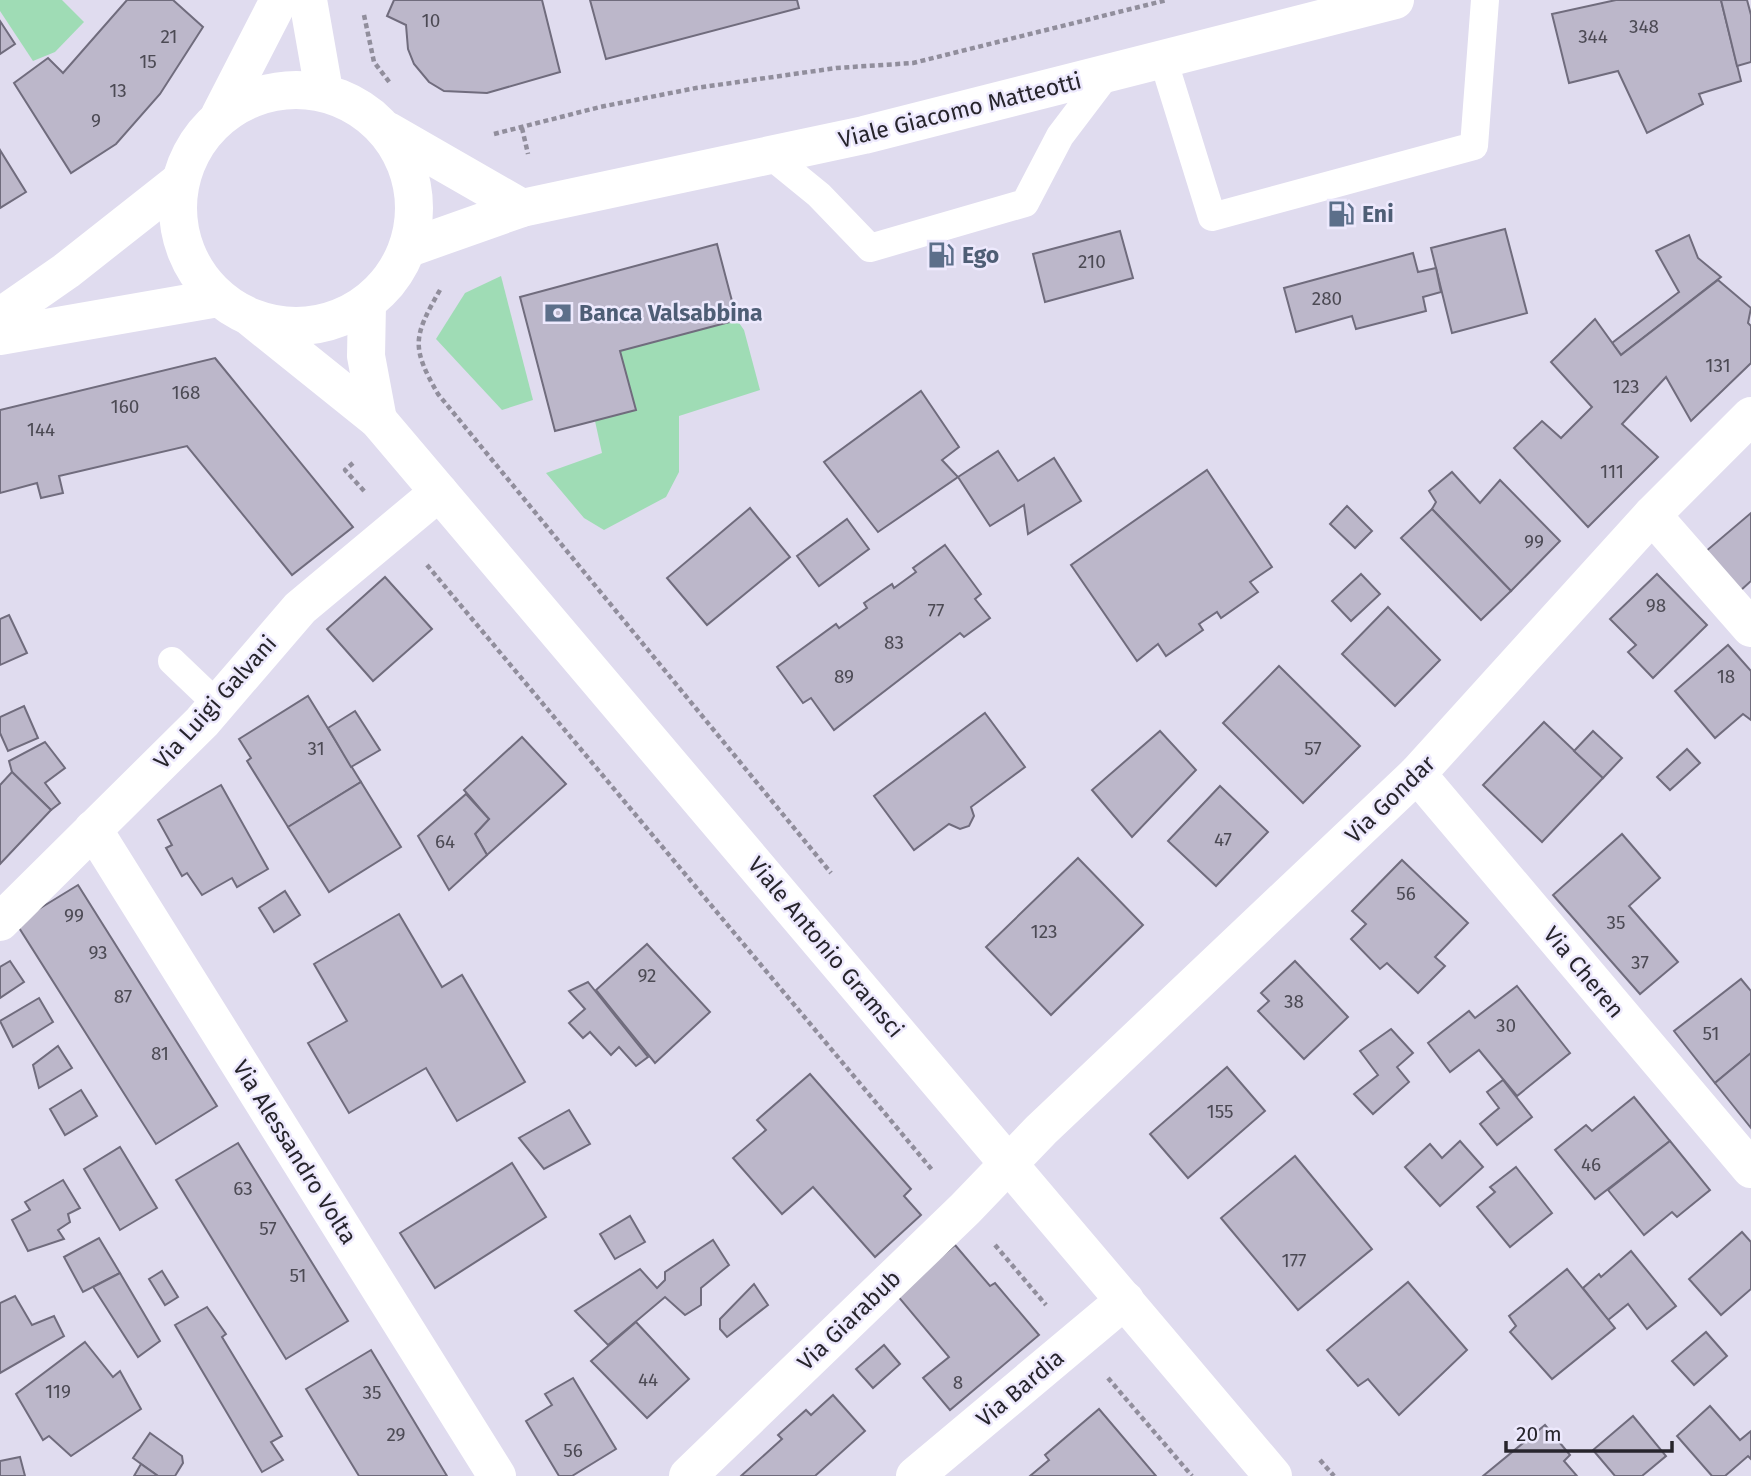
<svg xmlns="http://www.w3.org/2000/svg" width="1751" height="1476" font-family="'Fira Sans',sans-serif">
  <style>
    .green { fill: #9fdcb5 }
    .building { fill: #bcb7ca; stroke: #706c7d; stroke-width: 2 }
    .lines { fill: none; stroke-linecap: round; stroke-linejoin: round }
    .path { stroke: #918e9c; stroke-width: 4.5; stroke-dasharray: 5 3.5; stroke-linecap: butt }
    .lane { stroke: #fff; stroke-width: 28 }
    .street { stroke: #fff; stroke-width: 38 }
    .secondary { stroke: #fff; stroke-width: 38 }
    .labels { text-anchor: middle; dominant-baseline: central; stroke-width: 5; stroke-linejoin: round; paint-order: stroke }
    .number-label { font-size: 19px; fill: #4c4a54 }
    .street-label { font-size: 23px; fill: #27252c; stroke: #ede9fd }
    .service-label { font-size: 23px; font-weight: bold; fill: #4e5e75; stroke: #ede9fd; text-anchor: start }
  </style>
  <rect width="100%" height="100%" fill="#e0dcef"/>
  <g class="green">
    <polygon points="0,0 62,0 84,22 55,52 33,61 0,11"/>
    <polygon points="501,276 533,400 502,410 436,339 465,293"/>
    <polygon points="737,320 744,330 760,390 679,416 679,472 666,497 604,530 584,518 546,473 602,453 595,421 636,410 620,351"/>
  </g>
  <g class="building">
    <polygon points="127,0 173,0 203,27 160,94 116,144 71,173 14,83 48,58 63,73"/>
    <polygon points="394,0 542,0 560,72 487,93 444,91 429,82 414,64 408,49 406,25 387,16"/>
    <polygon points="590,0 797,0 799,8 606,59"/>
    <polygon points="1616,0 1721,0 1741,81 1699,94 1703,104 1647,133 1618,71 1569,83 1552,14"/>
    <polygon points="1721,0 1747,0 1751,15 1751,62 1737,66"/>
    <polygon points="0,21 15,44 0,54"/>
    <polygon points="0,150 26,192 0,208"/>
    <polygon points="1505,229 1527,313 1452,333 1431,248"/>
    <polygon points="1120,231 1133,278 1045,302 1033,254"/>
    <polygon points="1689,235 1698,258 1721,277 1621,355 1612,343 1679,292 1656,251"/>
    <polygon points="717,244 737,320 620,351 636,410 555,431 520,297"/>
    <polygon points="1413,253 1418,272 1436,268 1441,292 1423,297 1426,311 1356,329 1352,316 1296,332 1284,288"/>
    <polygon points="1718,280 1751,308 1748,323 1751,326 1751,363 1691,421 1666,377 1622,424 1658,457 1588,527 1514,448 1542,421 1561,438 1592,407 1551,362 1595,319 1621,355"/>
    <polygon points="215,358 353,527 292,575 187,446 59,476 63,493 41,498 37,483 0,493 0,410"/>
    <polygon points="921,391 959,447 942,460 958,477 878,532 824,462"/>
    <polygon points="998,451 1018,481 1054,458 1081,501 1028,534 1024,505 990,526 958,477"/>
    <polygon points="1207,470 1272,567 1250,582 1258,592 1221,618 1217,612 1199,624 1203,630 1166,656 1158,644 1137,661 1071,565"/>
    <polygon points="1452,472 1480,503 1500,480 1560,541 1511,591 1432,509 1436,502 1429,491"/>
    <polygon points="1347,506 1372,531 1355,548 1330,524"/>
    <polygon points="750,508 790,557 707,625 667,578"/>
    <polygon points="1432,509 1511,591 1481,620 1401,538"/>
    <polygon points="1751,513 1751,581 1740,591 1705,552"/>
    <polygon points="847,519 869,549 819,586 797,556"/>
    <polygon points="945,545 981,594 975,599 990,618 964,637 960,633 834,730 811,698 803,703 777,667 836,624 839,628 867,608 864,603 892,584 894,588 916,572 913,568"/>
    <polygon points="1361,574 1380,594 1351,621 1332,601"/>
    <polygon points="1657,574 1707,625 1653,678 1628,652 1636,645 1610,619"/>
    <polygon points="385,577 432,629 373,681 327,629"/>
    <polygon points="1388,607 1440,660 1395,706 1342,654"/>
    <polygon points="9,615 27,653 0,665 0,619"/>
    <polygon points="1728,645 1751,671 1751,720 1743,714 1715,738 1675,691"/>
    <polygon points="1279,666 1360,746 1303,803 1223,723"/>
    <polygon points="308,696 361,782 288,827 247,761 251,758 239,739"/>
    <polygon points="24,706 38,738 8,751 0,733 0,717"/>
    <polygon points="355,711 380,750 351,767 328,728"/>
    <polygon points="985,713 1025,767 971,807 974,816 969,826 960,829 949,824 914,850 874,796"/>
    <polygon points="1544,722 1603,778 1542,842 1483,785"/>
    <polygon points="1160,731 1196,770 1132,837 1092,790"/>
    <polygon points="1593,731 1622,758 1603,778 1574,751"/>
    <polygon points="522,737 566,784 487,855 475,834 489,819 464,790"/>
    <polygon points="45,742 65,768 45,783 60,803 51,810 12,772 9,761"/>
    <polygon points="1687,749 1700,763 1670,790 1657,777"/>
    <polygon points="12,772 51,810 0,864 0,785"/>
    <polygon points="361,782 401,847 329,892 288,827"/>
    <polygon points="221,785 268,869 237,887 232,878 202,895 187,873 182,876 166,848 172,845 158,820"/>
    <polygon points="1220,786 1268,832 1216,886 1168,841"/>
    <polygon points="466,794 489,819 475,834 487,855 449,890 418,836"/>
    <polygon points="1622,834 1660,878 1629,906 1678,962 1640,994 1553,895"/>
    <polygon points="1078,858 1143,925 1051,1015 986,947"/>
    <polygon points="1402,860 1468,923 1435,957 1445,966 1418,993 1387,963 1380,969 1351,939 1366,924 1352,911"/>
    <polygon points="78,885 217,1106 156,1144 16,923"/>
    <polygon points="285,891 300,915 274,932 259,908"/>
    <polygon points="399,914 442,987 462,975 525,1082 457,1121 426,1068 349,1113 308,1043 347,1021 314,964"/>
    <polygon points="647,944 710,1012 655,1063 596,990"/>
    <polygon points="10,961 24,982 0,998 0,967"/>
    <polygon points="1295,961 1348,1017 1304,1059 1258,1011 1269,1001 1261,993"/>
    <polygon points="1741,979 1751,991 1751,1053 1715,1083 1674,1031"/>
    <polygon points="588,982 648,1057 636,1066 619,1047 611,1055 590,1032 583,1038 569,1023 585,1009 569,991"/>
    <polygon points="1517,986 1570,1053 1517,1096 1479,1050 1450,1072 1428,1043 1469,1011 1475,1018"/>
    <polygon points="39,998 53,1022 13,1047 0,1021"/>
    <polygon points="1391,1029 1413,1053 1397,1067 1409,1082 1373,1114 1354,1094 1378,1075 1360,1051"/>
    <polygon points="58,1046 72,1068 39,1088 33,1065"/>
    <polygon points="1751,1053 1751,1128 1715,1083"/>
    <polygon points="1227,1067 1265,1111 1188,1178 1150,1134"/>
    <polygon points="810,1074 911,1189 904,1196 921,1215 875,1257 813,1187 782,1214 733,1158 766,1130 757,1120"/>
    <polygon points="1503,1080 1532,1117 1497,1145 1480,1124 1499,1108 1487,1092"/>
    <polygon points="81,1090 97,1116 65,1135 50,1109"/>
    <polygon points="1634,1097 1670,1141 1595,1199 1555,1150 1586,1125 1592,1131"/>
    <polygon points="569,1110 590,1144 544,1169 519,1138"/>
    <polygon points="1460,1141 1483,1167 1440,1206 1405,1167 1430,1144 1442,1158"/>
    <polygon points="1670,1141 1710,1190 1677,1217 1672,1212 1644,1235 1608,1190"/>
    <polygon points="238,1143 348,1321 286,1359 176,1180"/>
    <polygon points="120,1147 157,1208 120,1230 84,1169"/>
    <polygon points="1295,1156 1372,1249 1298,1310 1221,1218"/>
    <polygon points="512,1163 546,1217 435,1288 400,1233"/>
    <polygon points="1516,1167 1552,1213 1510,1247 1477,1207 1495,1192 1490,1187"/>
    <polygon points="63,1180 80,1208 68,1214 70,1222 58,1230 64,1239 28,1251 12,1220 30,1210 25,1202"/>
    <polygon points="630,1216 645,1242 615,1259 600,1234"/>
    <polygon points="1742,1232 1751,1242 1751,1289 1721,1315 1689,1279"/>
    <polygon points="99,1238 120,1273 83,1292 64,1257"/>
    <polygon points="713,1240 729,1265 701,1288 701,1305 685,1315 665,1297 608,1345 575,1311 640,1269 657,1288 665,1280 665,1272"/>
    <polygon points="955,1245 990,1286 995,1283 1039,1335 950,1410 923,1378 949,1357 896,1294"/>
    <polygon points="1631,1251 1676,1306 1647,1329 1628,1304 1608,1320 1583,1288 1599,1274 1601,1277"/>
    <polygon points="1567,1269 1615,1328 1552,1379 1510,1332 1516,1326 1509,1316"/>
    <polygon points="162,1271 178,1297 165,1305 149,1279"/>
    <polygon points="120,1273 160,1341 138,1357 93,1287"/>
    <polygon points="1408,1282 1467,1350 1399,1415 1368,1379 1358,1386 1327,1350"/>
    <polygon points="754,1284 768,1305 727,1337 720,1329 720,1319"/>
    <polygon points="15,1296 32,1325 54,1316 64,1336 0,1373 0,1303"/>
    <polygon points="207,1307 226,1334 222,1337 282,1436 271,1442 283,1460 262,1472 175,1325"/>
    <polygon points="636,1322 689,1379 647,1418 591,1361"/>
    <polygon points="1706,1332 1727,1356 1694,1385 1672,1361"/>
    <polygon points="85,1342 113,1377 120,1371 141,1409 71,1456 49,1436 43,1440 16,1394"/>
    <polygon points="884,1345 900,1364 873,1388 856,1369"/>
    <polygon points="371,1350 447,1476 359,1476 306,1389"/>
    <polygon points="573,1378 616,1449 572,1476 559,1476 526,1421 552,1405 545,1394"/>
    <polygon points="833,1395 865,1431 815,1476 741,1476 782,1439 778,1435 806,1410 811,1415"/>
    <polygon points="1710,1406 1740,1440 1751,1431 1751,1459 1748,1456 1725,1476 1712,1476 1677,1436"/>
    <polygon points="1099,1409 1156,1476 1030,1476 1049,1460 1045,1455"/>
    <polygon points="1633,1416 1666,1456 1642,1476 1615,1476 1593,1450"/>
    <polygon points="1545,1425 1570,1455 1564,1461 1577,1476 1483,1476"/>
    <polygon points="150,1433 182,1456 183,1463 175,1476 158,1476 133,1458"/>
    <polygon points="20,1457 25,1476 0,1476 0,1461"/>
    <polygon points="141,1464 158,1476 134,1476"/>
  </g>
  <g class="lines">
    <g class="path">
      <polyline points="364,15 374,62 390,83"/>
      <polyline points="522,128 528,154"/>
      <polyline points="494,134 600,107 696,88 836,68 913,63 1167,0"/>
      <path d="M440 290C413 337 411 347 438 394L831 873"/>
      <polyline points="353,463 345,470 365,492"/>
      <polyline points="427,565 933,1171"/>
      <polyline points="995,1245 1046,1305"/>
      <polyline points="1108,1378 1192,1476"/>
      <polyline points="1320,1460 1334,1476"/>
    </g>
    <g class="lane">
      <polyline points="1163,59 1212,217 1474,146 1485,0"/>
      <polyline points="770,155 819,195 870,248 1025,203 1060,136 1107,74"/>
      <polyline points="172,661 217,704"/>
    </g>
    <g class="street">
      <polyline points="367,304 366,356 378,420"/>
      <polyline points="251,318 378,420 1273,1476"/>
      <polyline points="1652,515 1751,628"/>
      <polyline points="1417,774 1751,1169"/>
      <polyline points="93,829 497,1476"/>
      <polyline points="0,922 202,722 300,608 439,492"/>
      <polyline points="688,1476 965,1209 1041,1130 1417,774 1652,515 1751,416"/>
      <polyline points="915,1476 1125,1300"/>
    </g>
    <g class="secondary">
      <polyline points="308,0 324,91"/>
      <circle cx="296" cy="208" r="118"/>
      <polyline points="220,115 279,0"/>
      <polyline points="388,131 522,208"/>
      <polyline points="409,248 522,208 864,135 1395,0"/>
      <polyline points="0,317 66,271 179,182"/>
      <polyline points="0,336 218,298"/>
    </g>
  </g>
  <defs>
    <g id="fuel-bare" transform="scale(2.1)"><path d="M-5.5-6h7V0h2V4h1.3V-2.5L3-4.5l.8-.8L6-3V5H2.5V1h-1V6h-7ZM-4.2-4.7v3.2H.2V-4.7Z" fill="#5c6f8a" stroke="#ede9fd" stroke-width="2.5" paint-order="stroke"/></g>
    <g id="bank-bare" transform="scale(2.1)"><path d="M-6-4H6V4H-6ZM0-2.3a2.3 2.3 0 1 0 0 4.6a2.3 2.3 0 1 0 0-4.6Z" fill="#5c6f8a" stroke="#ede9fd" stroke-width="2.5" paint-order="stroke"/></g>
  </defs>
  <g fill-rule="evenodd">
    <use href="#fuel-bare" x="1341" y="214"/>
    <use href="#fuel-bare" x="941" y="255"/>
    <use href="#bank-bare" x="558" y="313"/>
  </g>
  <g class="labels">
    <g class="number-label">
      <text x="431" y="20">10</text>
      <text x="1644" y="26">348</text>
      <text x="169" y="36">21</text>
      <text x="1593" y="36">344</text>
      <text x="148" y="61">15</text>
      <text x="118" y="90">13</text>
      <text x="96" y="120">9</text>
      <text x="1092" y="261">210</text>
      <text x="1327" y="298">280</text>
      <text x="1718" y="365">131</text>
      <text x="1626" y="386">123</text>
      <text x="186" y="392">168</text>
      <text x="125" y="406">160</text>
      <text x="41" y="429">144</text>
      <text x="1612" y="471">111</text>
      <text x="1534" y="541">99</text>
      <text x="1656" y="605">98</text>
      <text x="936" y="610">77</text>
      <text x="894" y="642">83</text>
      <text x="844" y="676">89</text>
      <text x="1726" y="676">18</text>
      <text x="316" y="748">31</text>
      <text x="1313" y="748">57</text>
      <text x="1223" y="839">47</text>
      <text x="445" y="841">64</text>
      <text x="1406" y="893">56</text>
      <text x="74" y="915">99</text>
      <text x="1616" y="922">35</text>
      <text x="1044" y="931">123</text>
      <text x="98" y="952">93</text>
      <text x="1640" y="962">37</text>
      <text x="647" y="975">92</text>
      <text x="123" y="996">87</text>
      <text x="1294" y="1001">38</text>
      <text x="1506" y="1025">30</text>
      <text x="1711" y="1033">51</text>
      <text x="160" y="1053">81</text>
      <text x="1220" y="1111">155</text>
      <text x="1591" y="1164">46</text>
      <text x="243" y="1188">63</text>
      <text x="268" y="1228">57</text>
      <text x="1294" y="1260">177</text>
      <text x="298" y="1275">51</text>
      <text x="648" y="1379">44</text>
      <text x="958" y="1382">8</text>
      <text x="58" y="1391">119</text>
      <text x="372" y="1392">35</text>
      <text x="396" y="1434">29</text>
      <text x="573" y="1450">56</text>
    </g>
    <g class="street-label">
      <text transform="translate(960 110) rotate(-14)">Viale Giacomo Matteotti</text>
      <text transform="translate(215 702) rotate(-48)">Via Luigi Galvani</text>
      <text transform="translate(1390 799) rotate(-44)">Via Gondar</text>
      <text transform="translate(826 947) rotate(50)">Viale Antonio Gramsci</text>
      <text transform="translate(1584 972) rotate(50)">Via Cheren</text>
      <text transform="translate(295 1152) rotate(58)">Via Alessandro Volta</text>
      <text transform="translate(849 1320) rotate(-44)">Via Giarabub</text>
      <text transform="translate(1020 1388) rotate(-40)">Via Bardia</text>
    </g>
    <g class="service-label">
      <text x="1362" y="214">Eni</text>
      <text x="962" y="255">Ego</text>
      <text x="579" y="313">Banca Valsabbina</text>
    </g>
  </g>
  <path d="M1506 1441v10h166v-10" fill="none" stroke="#27252c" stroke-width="3.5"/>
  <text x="1516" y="1441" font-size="21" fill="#27252c" stroke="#ede9fd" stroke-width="5" paint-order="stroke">20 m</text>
</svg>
